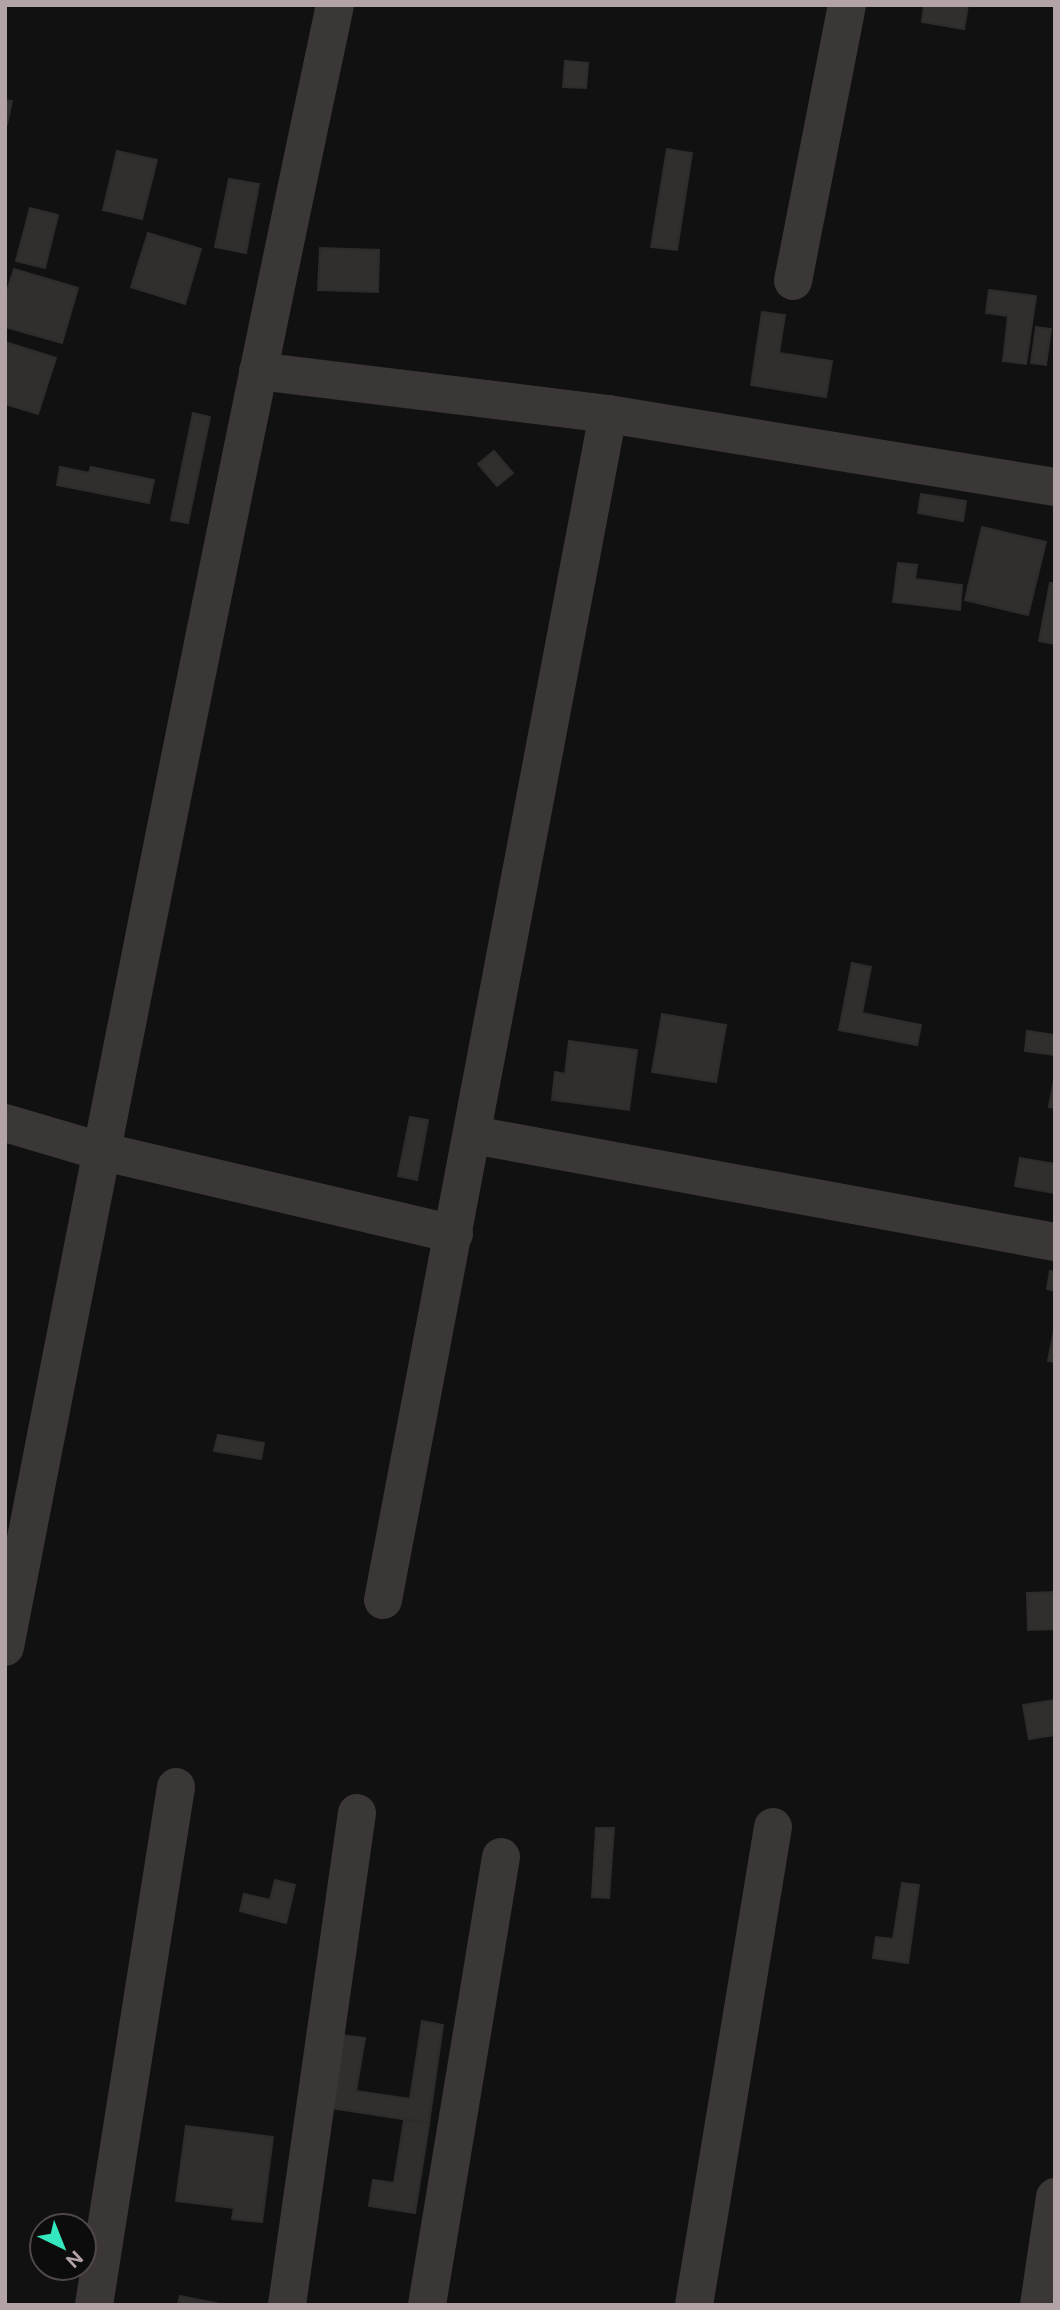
<svg xmlns="http://www.w3.org/2000/svg" width="1060" height="2310" font-family="'Public Sans',sans-serif">
  <style>
    .building { fill: #312e2e; stroke: #2e2b2b; stroke-width: 2 }
    .lines { fill: none; stroke-linecap: round; stroke-linejoin: round }
    .minor { stroke: #3c3737; stroke-width: 38 }
  </style>
  <rect width="100%" height="100%" fill="#121111"/>
  <g class="building">
    <polygon points="924,5 968,5 964,29 922,22"/>
    <polygon points="565,61 588,63 586,88 563,87"/>
    <polygon points="5,100 12,101 7,124 5,124"/>
    <polygon points="667,149 692,153 677,250 651,247"/>
    <polygon points="117,151 157,160 142,219 103,210"/>
    <polygon points="229,179 259,184 246,253 215,247"/>
    <polygon points="30,208 58,215 45,268 16,261"/>
    <polygon points="148,233 201,249 185,304 131,287"/>
    <polygon points="320,248 379,250 378,292 318,290"/>
    <polygon points="14,269 78,288 62,343 5,327 5,297"/>
    <polygon points="989,290 1036,296 1026,364 1003,361 1008,316 986,313"/>
    <polygon points="762,312 785,315 779,353 832,361 826,397 751,385"/>
    <polygon points="1036,327 1051,329 1046,365 1031,363"/>
    <polygon points="5,342 56,358 38,414 5,404"/>
    <polygon points="193,413 210,417 188,523 171,520"/>
    <polygon points="494,451 513,473 497,486 478,464"/>
    <polygon points="60,467 89,473 91,467 154,480 149,503 57,485"/>
    <polygon points="921,494 966,501 963,521 918,513"/>
    <polygon points="982,527 1046,542 1028,615 965,600"/>
    <polygon points="898,563 917,565 915,579 962,585 960,610 893,602"/>
    <polygon points="1050,583 1055,583 1055,644 1039,641"/>
    <polygon points="852,963 871,967 862,1013 921,1025 917,1045 839,1030"/>
    <polygon points="662,1014 726,1025 716,1082 652,1072"/>
    <polygon points="1055,1028 1055,1055 1025,1051 1027,1031 1054,1035"/>
    <polygon points="569,1041 637,1050 629,1110 552,1100 555,1072 565,1074"/>
    <polygon points="1055,1075 1055,1108 1049,1107"/>
    <polygon points="410,1117 428,1120 417,1180 398,1176"/>
    <polygon points="1020,1158 1055,1164 1055,1193 1015,1186"/>
    <polygon points="1050,1271 1055,1272 1055,1291 1047,1289"/>
    <polygon points="1055,1326 1055,1362 1048,1361"/>
    <polygon points="218,1435 264,1443 261,1459 214,1451"/>
    <polygon points="1055,1592 1055,1629 1028,1630 1027,1593"/>
    <polygon points="1055,1700 1055,1735 1029,1739 1023,1705"/>
    <polygon points="596,1828 614,1828 609,1898 592,1897"/>
    <polygon points="275,1880 295,1885 286,1923 240,1911 244,1894 270,1900"/>
    <polygon points="902,1883 919,1885 908,1963 873,1958 876,1937 893,1939"/>
    <polygon points="422,2021 443,2025 429,2123 330,2108 342,2035 365,2038 356,2091 410,2099"/>
    <polygon points="404,2120 429,2124 415,2213 369,2206 373,2180 394,2183"/>
    <polygon points="186,2126 273,2137 262,2222 232,2219 234,2208 176,2201"/>
    <polygon points="180,2296 225,2305 178,2305"/>
  </g>
  <g class="lines">
    <g class="minor">
      <polyline points="793,281 847,5"/>
      <polyline points="258,371 608,414 1055,487"/>
      <polyline points="5,1123 100,1151 454,1234"/>
      <polyline points="473,1135 1055,1242"/>
      <polyline points="383,1600 608,414"/>
      <path d="M5 1647C111 1099 219 551 335 5"/>
      <polyline points="94,2305 176,1787"/>
      <polyline points="287,2305 357,1813"/>
      <polyline points="427,2305 501,1857"/>
      <polyline points="694,2305 773,1827"/>
      <polyline points="1039,2305 1055,2197"/>
    </g>
  </g>
  <rect width="1060" height="2310" fill="none" stroke="#b2a3a6" stroke-width="14"/>
  <g transform="translate(63 2247) rotate(137)"><circle r="33" fill="#0d0c0c" stroke="#4f484a" stroke-width="2"/>
  <path d="M0-5L12 26L0 18L-12 26Z" fill="#34e7be"/>
  <text y="-10" font-size="19" font-weight="bold" text-anchor="middle" fill="#b2a3a6">N</text>
  </g>
</svg>
